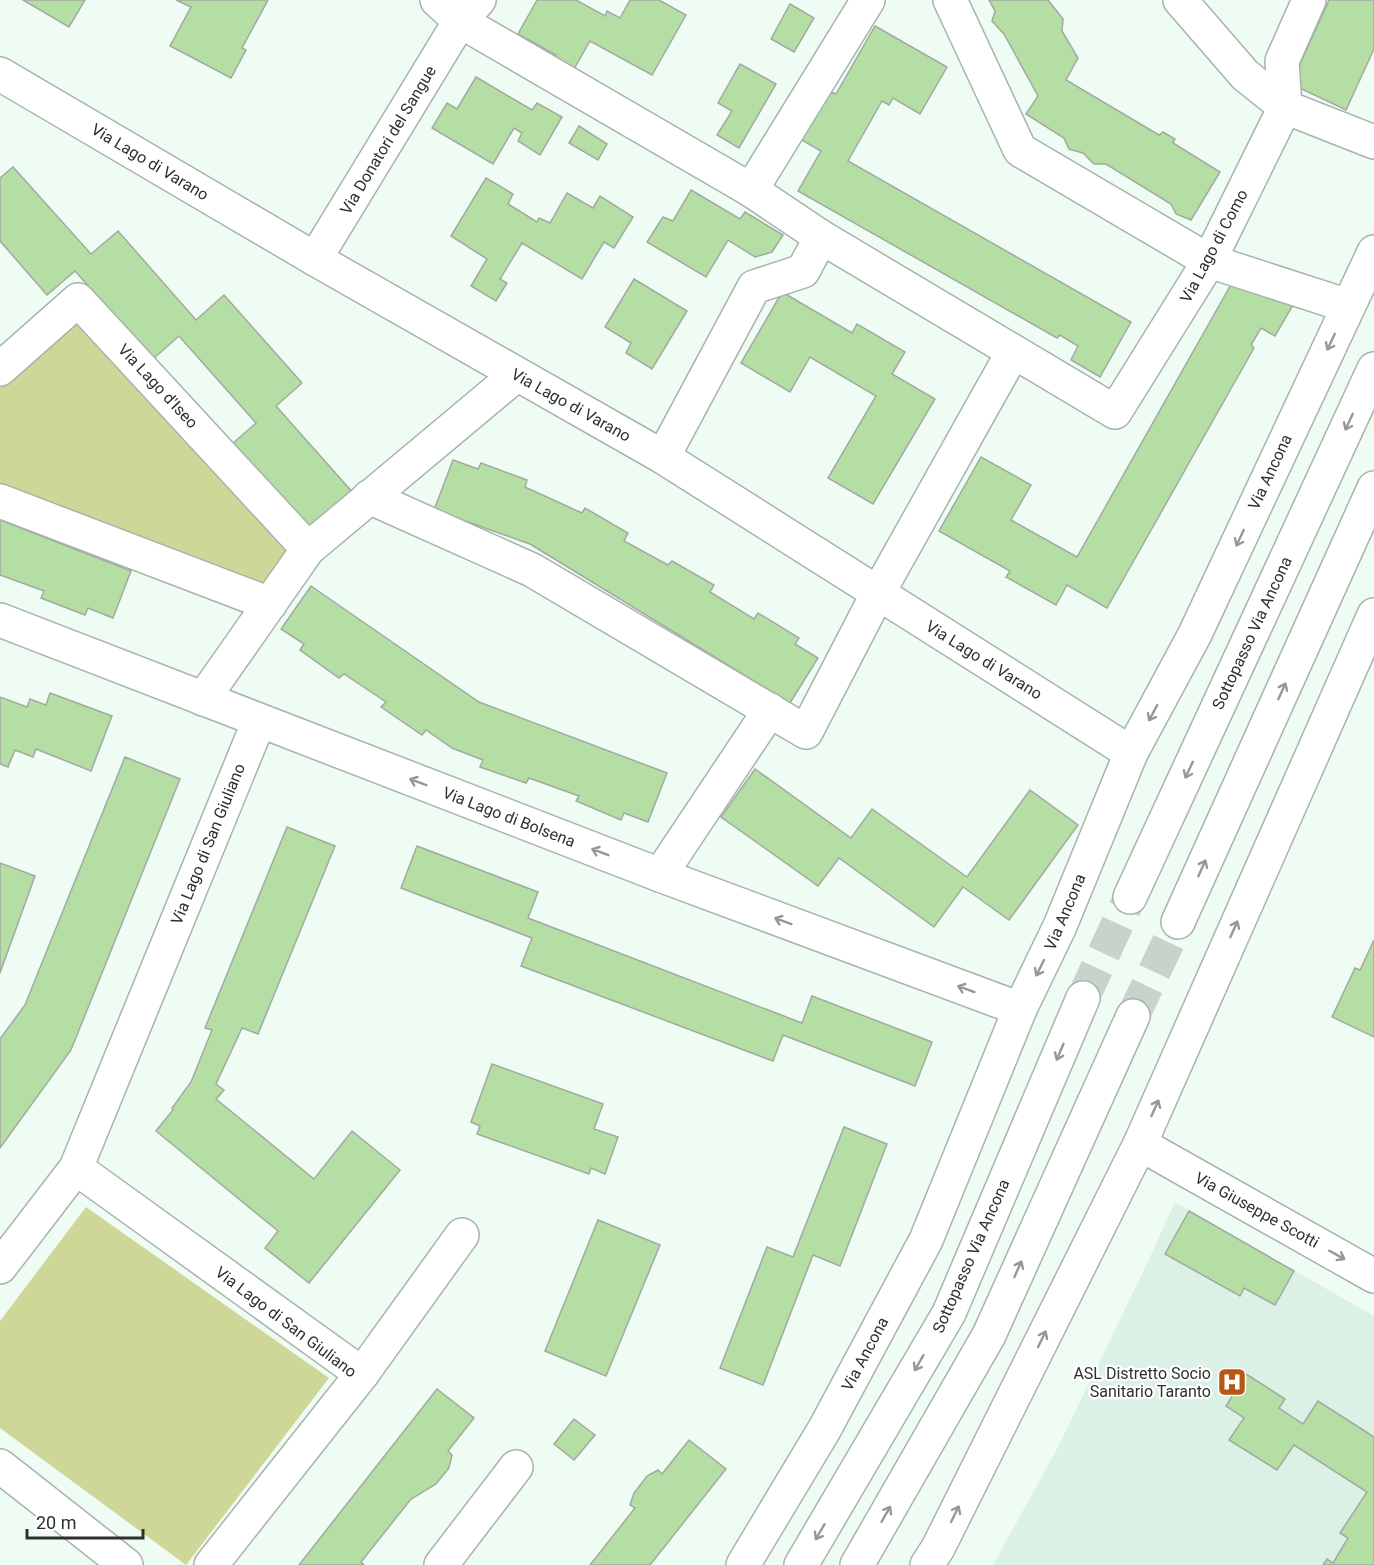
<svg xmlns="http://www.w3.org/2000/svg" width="1374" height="1565" font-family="Roboto,sans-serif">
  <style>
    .built { fill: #dcf1e5 }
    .green { fill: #ced797 }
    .building { fill: #b4dea4; stroke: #a2aaa0; stroke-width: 1.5 }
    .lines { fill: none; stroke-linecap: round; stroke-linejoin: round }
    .minor-tunnel { stroke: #c8d3cc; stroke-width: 33; stroke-dasharray: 33 16; stroke-linecap: butt }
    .minor-casing { stroke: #a7b3ac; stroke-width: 36 }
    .minor { stroke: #fff; stroke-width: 33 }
    .oneway { stroke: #969896 }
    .labels { text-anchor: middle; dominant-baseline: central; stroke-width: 4.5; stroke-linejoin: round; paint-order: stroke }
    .street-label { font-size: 16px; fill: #2d312e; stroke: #fff }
    .poi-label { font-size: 16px; fill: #2d312e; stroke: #fff; text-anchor: end }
  </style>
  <rect width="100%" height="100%" fill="#effcf4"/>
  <polygon class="built" points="1175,1202 1374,1316 1374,1565 993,1565 1057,1449 1144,1270"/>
  <g class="green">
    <polygon points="74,319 297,552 274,588 0,483 0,383"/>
    <polygon points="86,1207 329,1378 186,1565 0,1428 0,1321"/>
  </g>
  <g class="building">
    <polygon points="23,0 85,0 69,27"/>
    <polygon points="176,0 268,0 242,48 246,50 231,78 170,46 191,7"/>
    <polygon points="537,0 576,0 605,16 607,11 620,18 630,0 659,0 686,15 652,75 590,41 570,76 550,64 556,55 518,34"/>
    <polygon points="989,0 1048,0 1063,19 1062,31 1078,58 1066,80 1159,135 1163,132 1175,139 1173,143 1220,172 1191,220 1176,214 1171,204 1106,164 1094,164 1083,153 1069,149 1064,138 1026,114 1038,96 1004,34 992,21 995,11"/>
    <polygon points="1329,0 1374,0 1374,49 1346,110 1291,84"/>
    <polygon points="790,4 814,18 794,52 771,39"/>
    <polygon points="875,26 947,67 920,114 893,98 889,105 882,101 848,161 1131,322 1100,377 1071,360 1078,346 1060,335 1057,338 798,191 821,151 800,139 828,91 836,94"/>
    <polygon points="740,64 776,84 739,148 717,135 732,111 718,103"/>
    <polygon points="476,77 532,110 537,103 562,117 540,155 518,141 522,133 514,128 493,164 432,128 447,103 457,109"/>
    <polygon points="579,126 607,144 598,160 569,143"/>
    <polygon points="13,167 91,254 118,231 196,320 224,295 302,383 276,406 354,494 310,533 232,444 256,423 179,336 153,359 75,271 47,295 0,241 0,178"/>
    <polygon points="486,178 513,194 508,204 537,222 539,218 550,223 567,193 593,208 600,196 633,217 614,248 604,242 582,279 522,243 500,279 507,283 496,301 471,286 487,259 451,236"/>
    <polygon points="691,190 740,219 745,212 783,235 772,252 755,257 728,240 706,277 647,242 663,217 673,221"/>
    <polygon points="1237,274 1293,305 1275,336 1261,328 1251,345 1254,348 1107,608 1067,585 1056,605 1006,577 1010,571 939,531 981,457 1031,485 1011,520 1077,557"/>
    <polygon points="634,279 687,311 652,369 626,353 631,343 605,327"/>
    <polygon points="782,292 852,333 857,324 905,352 892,374 935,399 873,504 828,478 876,396 810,357 790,392 741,363"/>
    <polygon points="453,460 478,469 481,463 527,480 525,487 582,513 585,508 628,533 624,541 668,565 672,561 714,585 710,592 754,619 758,613 799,638 795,644 818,658 790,703 530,544 434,510"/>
    <polygon points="0,520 131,571 113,618 88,608 85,615 41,598 44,591 0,575"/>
    <polygon points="311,586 479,702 667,773 648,822 624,813 621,820 576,801 579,796 529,778 526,783 480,767 483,760 452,748 426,730 422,735 381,707 386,702 344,674 339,678 300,650 304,644 281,629"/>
    <polygon points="50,693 112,716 91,771 36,749 33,757 15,750 8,767 0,764 0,697 27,707 30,699 46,705"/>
    <polygon points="125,757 180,779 71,1050 0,1148 0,1039 25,1005"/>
    <polygon points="755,769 851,838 872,809 967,877 1030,790 1078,825 1009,920 963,887 934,927 839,858 818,886 721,817"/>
    <polygon points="287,827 335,846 258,1034 242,1028 216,1084 224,1090 216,1099 314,1179 352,1131 400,1170 309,1283 265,1248 278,1231 156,1131 173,1110 172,1108 191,1082 212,1030 205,1028"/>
    <polygon points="417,846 538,892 528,918 802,1023 812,996 932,1042 915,1086 783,1035 773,1061 521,966 532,938 401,888"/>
    <polygon points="0,863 35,876 0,973"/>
    <polygon points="1374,940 1374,1037 1332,1017 1355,968 1360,970"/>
    <polygon points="492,1064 603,1104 594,1129 618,1137 605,1174 591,1168 589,1174 477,1134 480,1126 471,1122"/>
    <polygon points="844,1127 887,1144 840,1266 813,1255 763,1385 720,1368 767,1247 793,1257"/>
    <polygon points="1189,1211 1294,1271 1275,1305 1244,1288 1240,1296 1165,1254"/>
    <polygon points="598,1220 660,1245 606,1376 545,1351"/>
    <polygon points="1246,1374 1285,1399 1279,1408 1303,1424 1318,1401 1374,1437 1374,1565 1323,1565 1327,1559 1333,1563 1348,1538 1340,1533 1367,1492 1294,1445 1277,1470 1229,1440 1244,1418 1226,1406"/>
    <polygon points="437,1389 474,1418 448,1451 452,1455 449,1468 436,1484 411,1499 361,1562 364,1565 299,1565"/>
    <polygon points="574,1419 595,1435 574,1460 554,1444"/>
    <polygon points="689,1440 726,1469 650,1565 590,1565 635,1508 630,1505 634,1493 647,1476 658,1470 662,1474"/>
  </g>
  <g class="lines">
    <g class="minor-tunnel">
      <polyline points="1083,998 1130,897"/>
      <polyline points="1133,1016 1178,922"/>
    </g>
    <g class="minor-casing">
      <g id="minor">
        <polyline points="437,0 460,21 751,190 821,237 1115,412 1209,261 1285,107 1282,61 1309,0"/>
        <polyline points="950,0 1020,150 1209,261 1348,306"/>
        <polyline points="1180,0 1245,75 1285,107 1374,142"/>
        <polyline points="0,74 315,259 663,457 1131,753"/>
        <polyline points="751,190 868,0"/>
        <polyline points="315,259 460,21 479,0"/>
        <polyline points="0,369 78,300 308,549"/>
        <polyline points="663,457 754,287 803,271 821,237"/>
        <polyline points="369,497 532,570 806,732 878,593 1013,352"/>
        <polyline points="0,501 270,604"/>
        <polyline points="0,620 660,875 1020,1009"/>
        <polyline points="203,699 308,549 516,375"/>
        <polyline points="660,875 770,710"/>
        <polyline points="1130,897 1374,369"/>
        <polyline points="1178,922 1374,488"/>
        <polyline points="1140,1144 1374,1276"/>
        <polyline points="76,1168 362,1374 211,1565"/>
        <polyline points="0,1267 76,1168 259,721"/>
        <polyline points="362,1374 462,1235"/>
        <polyline points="0,1466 126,1565"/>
        <polyline points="441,1565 516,1467"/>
        <polyline points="743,1565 824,1430 926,1240 1020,1009 1060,926 1131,753 1195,634 1374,252"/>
        <polyline points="801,1565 949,1313 1083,998"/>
        <polyline points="857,1565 989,1335 1133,1016"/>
        <polyline points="927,1565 938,1548 1140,1144 1374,615"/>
      </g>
    </g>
    <use href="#minor" class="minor"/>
  </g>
  <defs><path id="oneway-shaft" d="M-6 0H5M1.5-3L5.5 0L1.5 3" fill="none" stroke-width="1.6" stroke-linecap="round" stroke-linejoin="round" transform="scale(1.5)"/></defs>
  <g class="oneway">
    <use href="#oneway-shaft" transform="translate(1331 342) rotate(115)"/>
    <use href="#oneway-shaft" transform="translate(1349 422) rotate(115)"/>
    <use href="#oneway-shaft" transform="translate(1240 538) rotate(115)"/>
    <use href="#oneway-shaft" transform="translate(1282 691) rotate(-66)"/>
    <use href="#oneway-shaft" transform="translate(1153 713) rotate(118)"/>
    <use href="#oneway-shaft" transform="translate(1189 770) rotate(115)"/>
    <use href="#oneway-shaft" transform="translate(418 782) rotate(-159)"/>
    <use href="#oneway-shaft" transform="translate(600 852) rotate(-159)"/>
    <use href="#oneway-shaft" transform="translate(1202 868) rotate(-66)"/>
    <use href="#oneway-shaft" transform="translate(783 921) rotate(-160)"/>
    <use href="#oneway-shaft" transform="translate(1234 929) rotate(-66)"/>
    <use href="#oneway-shaft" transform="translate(1040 968) rotate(116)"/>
    <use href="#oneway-shaft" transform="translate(966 989) rotate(-160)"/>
    <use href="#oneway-shaft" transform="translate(1060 1052) rotate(113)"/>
    <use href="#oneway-shaft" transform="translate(1155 1108) rotate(-66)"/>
    <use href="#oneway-shaft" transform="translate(1337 1255) rotate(29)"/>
    <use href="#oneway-shaft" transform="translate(1018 1269) rotate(-66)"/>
    <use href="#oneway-shaft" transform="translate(1042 1339) rotate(-64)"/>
    <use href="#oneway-shaft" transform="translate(919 1363) rotate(120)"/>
    <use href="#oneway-shaft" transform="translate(886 1514) rotate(-60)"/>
    <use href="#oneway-shaft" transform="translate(955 1514) rotate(-64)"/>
    <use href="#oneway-shaft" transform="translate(820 1532) rotate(120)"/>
  </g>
  <defs>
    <g id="hospital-square" transform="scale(1.5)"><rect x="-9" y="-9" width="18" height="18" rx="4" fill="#b75615" stroke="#fff"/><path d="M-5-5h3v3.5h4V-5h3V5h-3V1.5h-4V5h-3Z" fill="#fff"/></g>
  </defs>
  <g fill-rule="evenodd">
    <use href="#hospital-square" x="1232" y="1382"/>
  </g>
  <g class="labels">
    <g class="street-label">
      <text transform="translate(388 140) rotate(-59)">Via Donatori del Sangue</text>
      <text transform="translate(150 162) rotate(31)">Via Lago di Varano</text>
      <text transform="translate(1214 246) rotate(-62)">Via Lago di Como</text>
      <text transform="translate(158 386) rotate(47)">Via Lago d'Iseo</text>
      <text transform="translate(571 405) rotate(29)">Via Lago di Varano</text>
      <text transform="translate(1270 472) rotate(-65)">Via Ancona</text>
      <text transform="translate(1252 633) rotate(-65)">Sottopasso Via Ancona</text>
      <text transform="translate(984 660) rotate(32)">Via Lago di Varano</text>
      <text transform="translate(509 817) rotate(21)">Via Lago di Bolsena</text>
      <text transform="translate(208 844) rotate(-68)">Via Lago di San Giuliano</text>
      <text transform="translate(1065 912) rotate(-67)">Via Ancona</text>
      <text transform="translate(1257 1210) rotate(29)">Via Giuseppe Scotti</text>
      <text transform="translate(971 1256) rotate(-66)">Sottopasso Via Ancona</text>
      <text transform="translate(286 1322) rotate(37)">Via Lago di San Giuliano</text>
      <text transform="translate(865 1354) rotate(-62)">Via Ancona</text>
    </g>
    <g class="poi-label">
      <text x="1211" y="1373">ASL Distretto Socio<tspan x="1211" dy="18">Sanitario Taranto</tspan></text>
    </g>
  </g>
  <path d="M27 1529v9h116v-9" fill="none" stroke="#2d312e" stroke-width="3"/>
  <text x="36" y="1529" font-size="18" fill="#2d312e" stroke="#ffffff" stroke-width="4.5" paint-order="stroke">20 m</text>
</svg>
